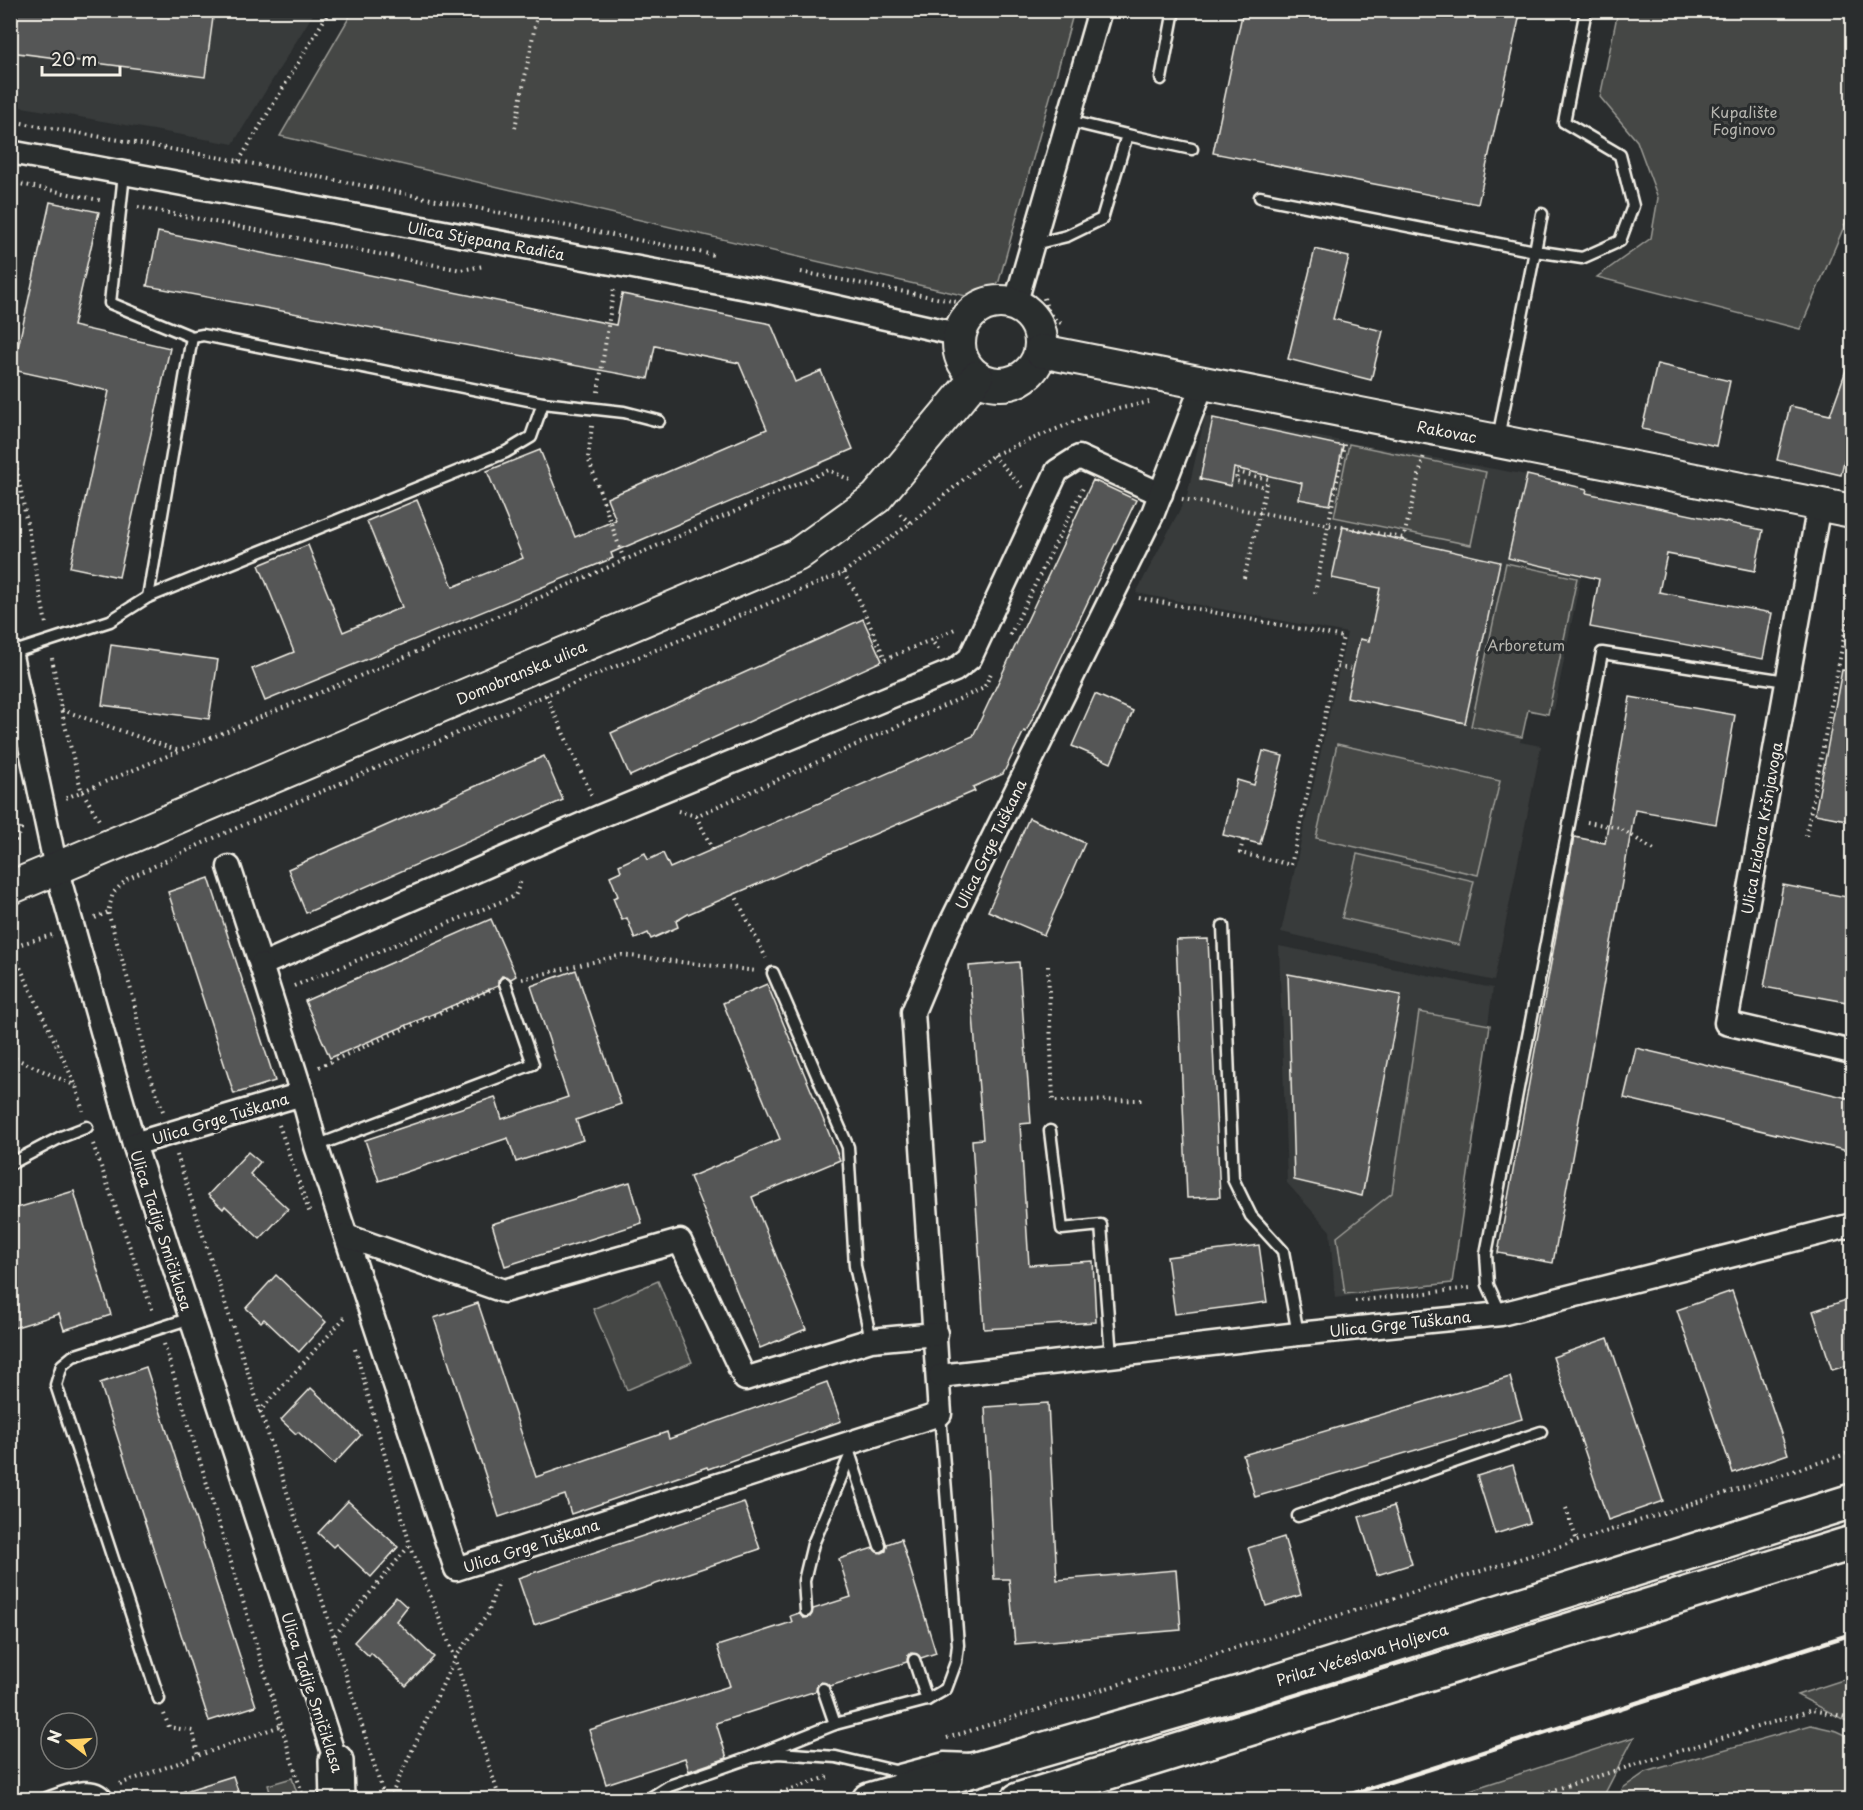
<svg xmlns="http://www.w3.org/2000/svg" width="1863" height="1810" font-family="'Playpen Sans',sans-serif">
<style>
.built{fill:#373a3a}
.green{fill:#444645;stroke:#9c9c96;stroke-width:1.5}
.building{fill:#555756;stroke:#f4f1e8;stroke-width:1.5}
.lines{fill:none;stroke-linecap:round;stroke-linejoin:round}
.service-casing{stroke:#f4f1e8;stroke-width:15}
.minor-casing{stroke:#f4f1e8;stroke-width:27}
.secondary-casing{stroke:#f4f1e8;stroke-width:36}
.primary-casing{stroke:#f4f1e8;stroke-width:38}
.trunk-casing{stroke:#f4f1e8;stroke-width:38}
.path{stroke:#f4f1e8;stroke-width:4;stroke-dasharray:1.5 4.5;stroke-linecap:butt}
.service{stroke:#2a2d2e;stroke-width:10}
.minor{stroke:#2a2d2e;stroke-width:22}
.secondary{stroke:#2a2d2e;stroke-width:32}
.primary{stroke:#2a2d2e;stroke-width:33}
.trunk{stroke:#2a2d2e;stroke-width:33}
.rail{stroke:#f4f1e8;stroke-width:4.5}
.labels{text-anchor:middle;dominant-baseline:central;stroke-width:6;stroke-linejoin:round;paint-order:stroke}
.park-label{font-size:15px;fill:#b6b5af;stroke:#2a2d2e}
.street-label{font-size:15px;fill:#f4f1e8;stroke:#2a2d2e}
</style>
<rect width="100%" height="100%" fill="#2a2d2e"/>
<filter id="ink" filterUnits="userSpaceOnUse"><feTurbulence type="fractalNoise" baseFrequency=".0167" numOctaves="2"/><feDisplacementMap in="SourceGraphic" scale="12" xChannelSelector="R" yChannelSelector="G"/><feConvolveMatrix kernelMatrix="1 2 1 2 8 2 1 2 1" color-interpolation-filters="sRGB"/></filter>
<g filter="url(#ink)">
<g class="built">
<path d="M 10,11 L 315,11 L 233,144 L 11,105 Z"/>
<path d="M 1205,416 L 1527,475 L 1598,491 L 1554,710 L 1528,706 L 1520,742 L 1541,746 L 1494,981 L 1281,932 L 1347,633 L 1136,593 L 1187,496 Z"/>
<path d="M 1279,946 L 1493,988 L 1452,1283 L 1335,1298 L 1330,1231 L 1287,1183 Z"/>
</g>
<g class="green">
<path d="M 353,11 L 353,10 L 1074,11 L 999,281 C 990,295 983,297 966,296 L 280,136 Z"/>
<path d="M 1618,11 L 1852,11 L 1852,208 L 1800,329 L 1597,277 L 1651,238 L 1658,198 L 1637,141 L 1600,97 Z"/>
<path d="M 1349,444 L 1486,472 L 1471,545 L 1334,517 Z"/>
<path d="M 1506,563 L 1577,578 L 1548,714 L 1528,710 L 1522,737 L 1471,726 Z"/>
<path d="M 1337,744 L 1500,781 L 1478,875 L 1316,838 Z"/>
<path d="M 1357,854 L 1474,881 L 1459,945 L 1342,918 Z"/>
<path d="M 1419,1012 L 1490,1025 L 1452,1283 L 1345,1294 L 1337,1237 L 1392,1193 Z"/>
<path d="M 658,1281 L 692,1362 L 627,1390 L 593,1309 Z"/>
<path d="M 1852,1677 L 1852,1724 L 1797,1695 Z"/>
<path d="M 1811,1725 L 1837,1731 L 1852,1738 L 1852,1799 L 1617,1799 L 1623,1788 L 1646,1772 Z"/>
<path d="M 1634,1737 L 1602,1799 L 1442,1799 Z"/>
<path d="M 292,1778 L 299,1799 L 272,1799 L 268,1785 Z"/>
</g>
<g class="building">
<path d="M 10,10 L 214,10 L 205,77 L 10,52 Z"/>
<path d="M 1243,10 L 1521,10 L 1478,204 L 1213,153 Z"/>
<path d="M 50,202 L 99,212 L 73,326 L 170,348 L 119,577 L 70,567 L 109,391 L 13,370 Z"/>
<path d="M 158,232 L 616,325 L 622,294 L 771,324 L 795,382 L 821,371 L 853,449 L 611,553 L 613,558 L 265,701 L 252,669 L 294,652 L 259,565 L 308,545 L 343,632 L 402,607 L 367,521 L 417,500 L 453,587 L 523,558 L 487,471 L 540,450 L 575,537 L 616,520 L 607,498 L 767,429 L 739,363 L 655,346 L 648,379 L 147,286 Z"/>
<path d="M 1315,249 L 1349,257 L 1333,319 L 1383,331 L 1371,380 L 1288,359 Z"/>
<path d="M 1850,359 L 1852,360 L 1852,425 L 1841,475 L 1777,460 L 1790,406 L 1830,415 Z"/>
<path d="M 1657,364 L 1730,381 L 1716,446 L 1642,429 Z"/>
<path d="M 1213,418 L 1343,446 L 1330,505 L 1299,499 L 1302,483 L 1234,468 L 1231,486 L 1200,479 Z"/>
<path d="M 1527,475 L 1587,489 L 1586,493 L 1763,530 L 1755,571 L 1667,554 L 1659,592 L 1772,613 L 1763,659 L 1590,627 L 1599,579 L 1508,558 Z"/>
<path d="M 1093,480 L 1136,500 L 1026,732 L 1024,731 L 1003,774 L 973,787 L 975,791 L 688,914 L 676,921 L 678,927 L 651,939 L 648,933 L 635,939 L 627,918 L 622,920 L 613,898 L 618,896 L 610,876 L 621,871 L 619,865 L 645,853 L 648,860 L 663,853 L 670,868 L 973,736 Z"/>
<path d="M 1343,527 L 1500,562 L 1465,723 L 1347,697 L 1360,639 L 1369,641 L 1380,588 L 1332,578 Z"/>
<path d="M 863,619 L 882,661 L 630,776 L 611,733 Z"/>
<path d="M 111,645 L 218,660 L 209,719 L 102,705 Z"/>
<path d="M 1842,670 L 1852,671 L 1852,821 L 1815,814 Z"/>
<path d="M 1095,694 L 1133,711 L 1111,763 L 1072,746 Z"/>
<path d="M 1630,697 L 1735,715 L 1716,824 L 1635,810 L 1553,1263 L 1498,1253 L 1574,837 L 1605,843 Z"/>
<path d="M 1263,751 L 1283,756 L 1260,844 L 1223,835 L 1237,780 L 1254,785 Z"/>
<path d="M 544,756 L 563,800 L 306,913 L 288,869 Z"/>
<path d="M 1029,818 L 1085,843 L 1044,935 L 988,911 Z"/>
<path d="M 209,878 L 275,1081 L 234,1094 L 168,892 Z"/>
<path d="M 1783,885 L 1852,898 L 1852,1003 L 1764,987 Z"/>
<path d="M 491,919 L 516,976 L 511,979 L 502,976 L 498,981 L 498,986 L 330,1058 L 305,1001 Z"/>
<path d="M 1208,939 L 1220,1197 L 1187,1198 L 1176,940 Z"/>
<path d="M 1019,962 L 1031,1123 L 1020,1124 L 1029,1265 L 1093,1261 L 1096,1322 L 984,1329 L 972,1140 L 983,1139 L 969,966 Z"/>
<path d="M 576,970 L 621,1104 L 576,1120 L 583,1140 L 516,1162 L 508,1138 L 379,1181 L 365,1140 L 495,1097 L 502,1119 L 568,1097 L 531,986 Z"/>
<path d="M 1288,974 L 1401,995 L 1362,1196 L 1294,1180 Z"/>
<path d="M 767,984 L 840,1160 L 752,1197 L 806,1329 L 760,1348 L 690,1177 L 780,1139 L 723,1003 Z"/>
<path d="M 1636,1048 L 1852,1099 L 1852,1152 L 1624,1098 Z"/>
<path d="M 248,1152 L 260,1162 L 250,1174 L 288,1209 L 260,1239 L 225,1206 L 223,1209 L 208,1195 Z"/>
<path d="M 630,1182 L 642,1223 L 505,1266 L 492,1224 Z"/>
<path d="M 74,1191 L 111,1315 L 64,1330 L 59,1314 L 10,1329 L 10,1210 Z"/>
<path d="M 1259,1245 L 1267,1302 L 1175,1314 L 1167,1257 Z"/>
<path d="M 276,1275 L 326,1322 L 299,1352 L 264,1319 L 261,1322 L 246,1308 Z"/>
<path d="M 1732,1291 L 1788,1454 L 1733,1473 L 1677,1310 Z"/>
<path d="M 1852,1298 L 1852,1364 L 1832,1370 L 1813,1311 Z"/>
<path d="M 478,1303 L 536,1477 L 667,1432 L 669,1439 L 827,1382 L 841,1421 L 708,1469 L 707,1467 L 571,1514 L 565,1495 L 499,1517 L 434,1318 Z"/>
<path d="M 1608,1338 L 1663,1501 L 1608,1520 L 1553,1357 Z"/>
<path d="M 146,1367 L 256,1706 L 209,1721 L 100,1383 Z"/>
<path d="M 1510,1377 L 1522,1419 L 1255,1497 L 1243,1455 Z"/>
<path d="M 311,1388 L 361,1435 L 334,1464 L 298,1432 L 296,1434 L 281,1420 Z"/>
<path d="M 1048,1403 L 1057,1580 L 1176,1570 L 1181,1630 L 1015,1644 L 1009,1579 L 994,1579 L 985,1407 Z"/>
<path d="M 1513,1465 L 1530,1523 L 1495,1534 L 1477,1476 Z"/>
<path d="M 348,1501 L 398,1547 L 371,1577 L 336,1544 L 333,1547 L 318,1533 Z"/>
<path d="M 744,1502 L 760,1549 L 534,1625 L 518,1578 Z"/>
<path d="M 1394,1506 L 1412,1564 L 1377,1575 L 1359,1517 Z"/>
<path d="M 1284,1537 L 1301,1595 L 1266,1606 L 1248,1548 Z"/>
<path d="M 901,1539 L 936,1653 L 921,1658 L 912,1653 L 908,1655 L 907,1662 L 830,1686 L 821,1682 L 817,1685 L 816,1691 L 716,1723 L 727,1758 L 689,1771 L 685,1758 L 606,1784 L 589,1730 L 730,1686 L 717,1646 L 792,1622 L 790,1616 L 799,1613 L 803,1618 L 810,1617 L 813,1609 L 851,1597 L 839,1559 L 873,1548 L 882,1553 L 886,1551 L 887,1544 Z"/>
<path d="M 396,1597 L 407,1607 L 396,1621 L 434,1657 L 406,1686 L 371,1653 L 369,1656 L 354,1642 Z"/>
<path d="M 233,1776 L 241,1800 L 173,1800 L 172,1795 Z"/>
</g>
<g class="lines">
<defs>
<g id="service">
<path d="M 1161,79 L 1174,10"/>
<path d="M 1127,135 L 1192,149"/>
<path d="M 124,174 L 110,303 L 192,337 L 203,335 L 543,403 L 624,412 L 659,421"/>
<path d="M 1260,197 L 1535,251 L 1498,438"/>
<path d="M 1542,214 L 1535,251 L 1582,258 L 1620,241 L 1633,206 L 1620,155 L 1564,122 L 1586,10"/>
<path d="M 1034,244 L 1067,236 L 1102,219 L 1127,135 L 1069,121"/>
<path d="M 148,597 L 192,337"/>
<path d="M 11,653 L 110,621 L 148,597 L 506,452 L 531,437 L 543,403"/>
<path d="M 1223,926 L 1233,1179 L 1251,1216 L 1283,1251 L 1298,1334"/>
<path d="M 773,973 L 848,1147 L 855,1266 L 871,1340"/>
<path d="M 1050,1131 L 1062,1229 L 1101,1225 L 1111,1356"/>
<path d="M 316,1146 L 533,1064 L 505,983"/>
<path d="M 10,1164 L 61,1137 L 87,1127"/>
<path d="M 1501,1314 L 1488,1285 L 1486,1254 L 1602,653 L 1786,681"/>
<path d="M 849,1452 L 880,1546"/>
<path d="M 1298,1516 L 1541,1432"/>
<path d="M 806,1611 L 804,1581 L 813,1544 L 850,1456"/>
<path d="M 914,1660 L 927,1700"/>
<path d="M 823,1689 L 835,1724"/>
<path d="M 159,1699 L 56,1385 L 62,1365 L 73,1356 L 191,1318"/>
<path d="M 752,1757 L 835,1724 L 927,1700 L 946,1689 L 956,1662 L 958,1645 L 940,1414"/>
<path d="M 41,1800 C 62,1793 96,1775 109,1800"/>
<path d="M 647,1800 L 669,1786 L 752,1757 L 778,1753 L 836,1757 L 895,1771 L 944,1758 L 971,1759"/>
</g>
<g id="minor">
<path d="M 10,152 L 774,293 L 961,335"/>
<path d="M 1015,305 L 1100,10"/>
<path d="M 1819,505 L 1726,1023 L 1852,1052"/>
<path d="M 10,651 L 56,868 L 134,1144 L 340,1774"/>
<path d="M 229,867 L 261,965 L 601,816 L 955,670 L 970,658 L 1057,471 L 1079,457 L 1161,494"/>
<path d="M 261,965 L 302,1094"/>
<path d="M 134,1144 L 302,1094 L 316,1146 L 456,1569 L 940,1414 L 913,1012 L 947,931 L 1153,513 L 1203,383"/>
<path d="M 346,1236 L 504,1291 L 680,1241 L 745,1379 L 871,1340 L 936,1334"/>
<path d="M 940,1376 L 1298,1334 L 1501,1314 L 1852,1225"/>
</g>
<g id="secondary">
<circle cx="1000" cy="343" r="41"/>
<path d="M 1041,351 L 1852,511"/>
<path d="M 10,888 L 797,555 L 876,498 L 977,377"/>
</g>
<path id="primary" d="M 336,1761 L 337,1800"/>
<g id="trunk">
<path d="M 869,1800 L 1256,1688 L 1852,1501"/>
<path d="M 1018,1800 L 1852,1543"/>
</g>
</defs>
<use href="#service" class="service-casing"/>
<use href="#minor" class="minor-casing"/>
<use href="#secondary" class="secondary-casing"/>
<use href="#primary" class="primary-casing"/>
<use href="#trunk" class="trunk-casing"/>
<g class="path">
<path d="M 10,121 L 239,161 L 714,255"/>
<path d="M 515,128 L 538,10"/>
<path d="M 239,161 L 330,10"/>
<path d="M 10,182 L 104,201"/>
<path d="M 138,207 L 461,270 L 484,266"/>
<path d="M 801,272 L 962,303 L 975,302"/>
<path d="M 1044,298 C 1047,310 1051,319 1063,324"/>
<path d="M 598,392 L 614,287"/>
<path d="M 592,426 L 588,458 L 624,560"/>
<path d="M 10,433 L 46,624"/>
<path d="M 993,455 L 1023,488"/>
<path d="M 1182,499 L 1404,538"/>
<path d="M 900,514 L 911,523"/>
<path d="M 1403,540 L 1424,455"/>
<path d="M 843,573 L 855,591 L 885,659 L 931,640 L 939,650"/>
<path d="M 1244,578 L 1268,479 L 1237,472 L 1236,481 L 1266,487"/>
<path d="M 1315,593 L 1345,440"/>
<path d="M 1139,598 L 1343,637 L 1336,667 L 1353,669"/>
<path d="M 1010,635 L 1084,486"/>
<path d="M 931,640 L 957,628"/>
<path d="M 52,658 L 61,709 L 81,789 L 99,820"/>
<path d="M 546,695 L 592,796"/>
<path d="M 62,710 L 179,751"/>
<path d="M 66,798 L 391,663 L 829,470 L 852,481"/>
<path d="M 678,811 L 696,816 L 984,688 L 992,671"/>
<path d="M 696,816 L 713,850"/>
<path d="M 1587,822 L 1620,828 L 1657,852"/>
<path d="M 1806,836 L 1852,595"/>
<path d="M 1243,840 L 1240,853 L 1291,865 L 1336,667"/>
<path d="M 10,843 L 16,840 L 22,827"/>
<path d="M 734,893 L 766,958"/>
<path d="M 95,918 L 108,912"/>
<path d="M 10,946 L 76,1086 L 83,1111"/>
<path d="M 10,947 L 52,935"/>
<path d="M 1048,966 L 1053,1101 L 1145,1100"/>
<path d="M 522,979 L 622,955 L 757,971"/>
<path d="M 294,986 L 515,896 L 522,878"/>
<path d="M 10,1056 L 76,1086"/>
<path d="M 319,1067 L 490,990"/>
<path d="M 163,1111 L 146,1064 L 133,997 L 108,912 L 113,893 L 127,879 L 218,836 L 546,695 L 843,573 L 911,523 L 993,455 L 1091,415 L 1149,402"/>
<path d="M 279,1125 L 310,1214"/>
<path d="M 93,1144 L 153,1312"/>
<path d="M 177,1155 C 246,1370 319,1584 385,1800"/>
<path d="M 1355,1301 L 1470,1288"/>
<path d="M 164,1344 L 304,1800"/>
<path d="M 355,1349 L 410,1545 L 455,1658 L 500,1800"/>
<path d="M 259,1412 L 346,1316"/>
<path d="M 1566,1508 L 1577,1541"/>
<path d="M 335,1635 L 410,1545"/>
<path d="M 164,1714 L 169,1727 L 193,1731 L 198,1755"/>
<path d="M 947,1738 L 1577,1541 L 1852,1452"/>
<path d="M 120,1784 L 280,1726"/>
<path d="M 389,1800 L 455,1658 L 488,1614 L 498,1581"/>
<path d="M 758,1800 L 831,1776"/>
<path d="M 1521,1800 L 1812,1710 L 1852,1718"/>
</g>
<use href="#service" class="service"/>
<use href="#minor" class="minor"/>
<use href="#secondary" class="secondary"/>
<use href="#primary" class="primary"/>
<use href="#trunk" class="trunk"/>
<path class="rail" d="M 1333,1800 L 1852,1634"/>
</g>
</g>
<g class="labels">
<g class="park-label">
<text x="1744" y="111">Kupalište<tspan x="1744" dy="17">Foginovo</tspan></text>
<text x="1526" y="644">Arboretum</text>
</g>
<g class="street-label">
<text transform="translate(486 240) rotate(10)">Ulica Stjepana Radića</text>
<text transform="translate(1447 431) rotate(11)">Rakovac</text>
<text transform="translate(521 672) rotate(-23)">Domobranska ulica</text>
<text transform="translate(1761 828) rotate(-80)">Ulica Izidora Kršnjavoga</text>
<text transform="translate(990 844) rotate(-64)">Ulica Grge Tuškana</text>
<text transform="translate(220 1118) rotate(-17)">Ulica Grge Tuškana</text>
<text transform="translate(162 1230) rotate(72)">Ulica Tadije Smičiklasa</text>
<text transform="translate(1400 1323) rotate(-6)">Ulica Grge Tuškana</text>
<text transform="translate(531 1545) rotate(-18)">Ulica Grge Tuškana</text>
<text transform="translate(1362 1654) rotate(-17)">Prilaz Većeslava Holjevca</text>
<text transform="translate(313 1692) rotate(72)">Ulica Tadije Smičiklasa</text>
</g>
</g>
<rect width="1863" height="1810" fill="none" stroke="#2a2d2e" stroke-width="36"/>
<rect x="18" y="18" width="1827" height="1774" fill="none" stroke="#f4f1e8" stroke-width="2" filter="url(#ink)"/>
<g transform="translate(69 1741) rotate(287)"><circle r="28" fill="#2a2d2e" stroke="#7b7b78" stroke-width="1.5"/>
<path d="M0-4.5L10 22L0 15L-10 22Z" fill="#ffd166"/>
<text y="-9" font-size="16" font-weight="bold" text-anchor="middle" fill="#f4f1e8">N</text>
</g>
<path d="M42 66v9h78v-9" fill="none" stroke="#f4f1e8" stroke-width="3"/>
<text x="51" y="66" font-size="18" fill="#f4f1e8" stroke="#2a2d2e" stroke-width="4.5" paint-order="stroke">20 m</text>
</svg>
